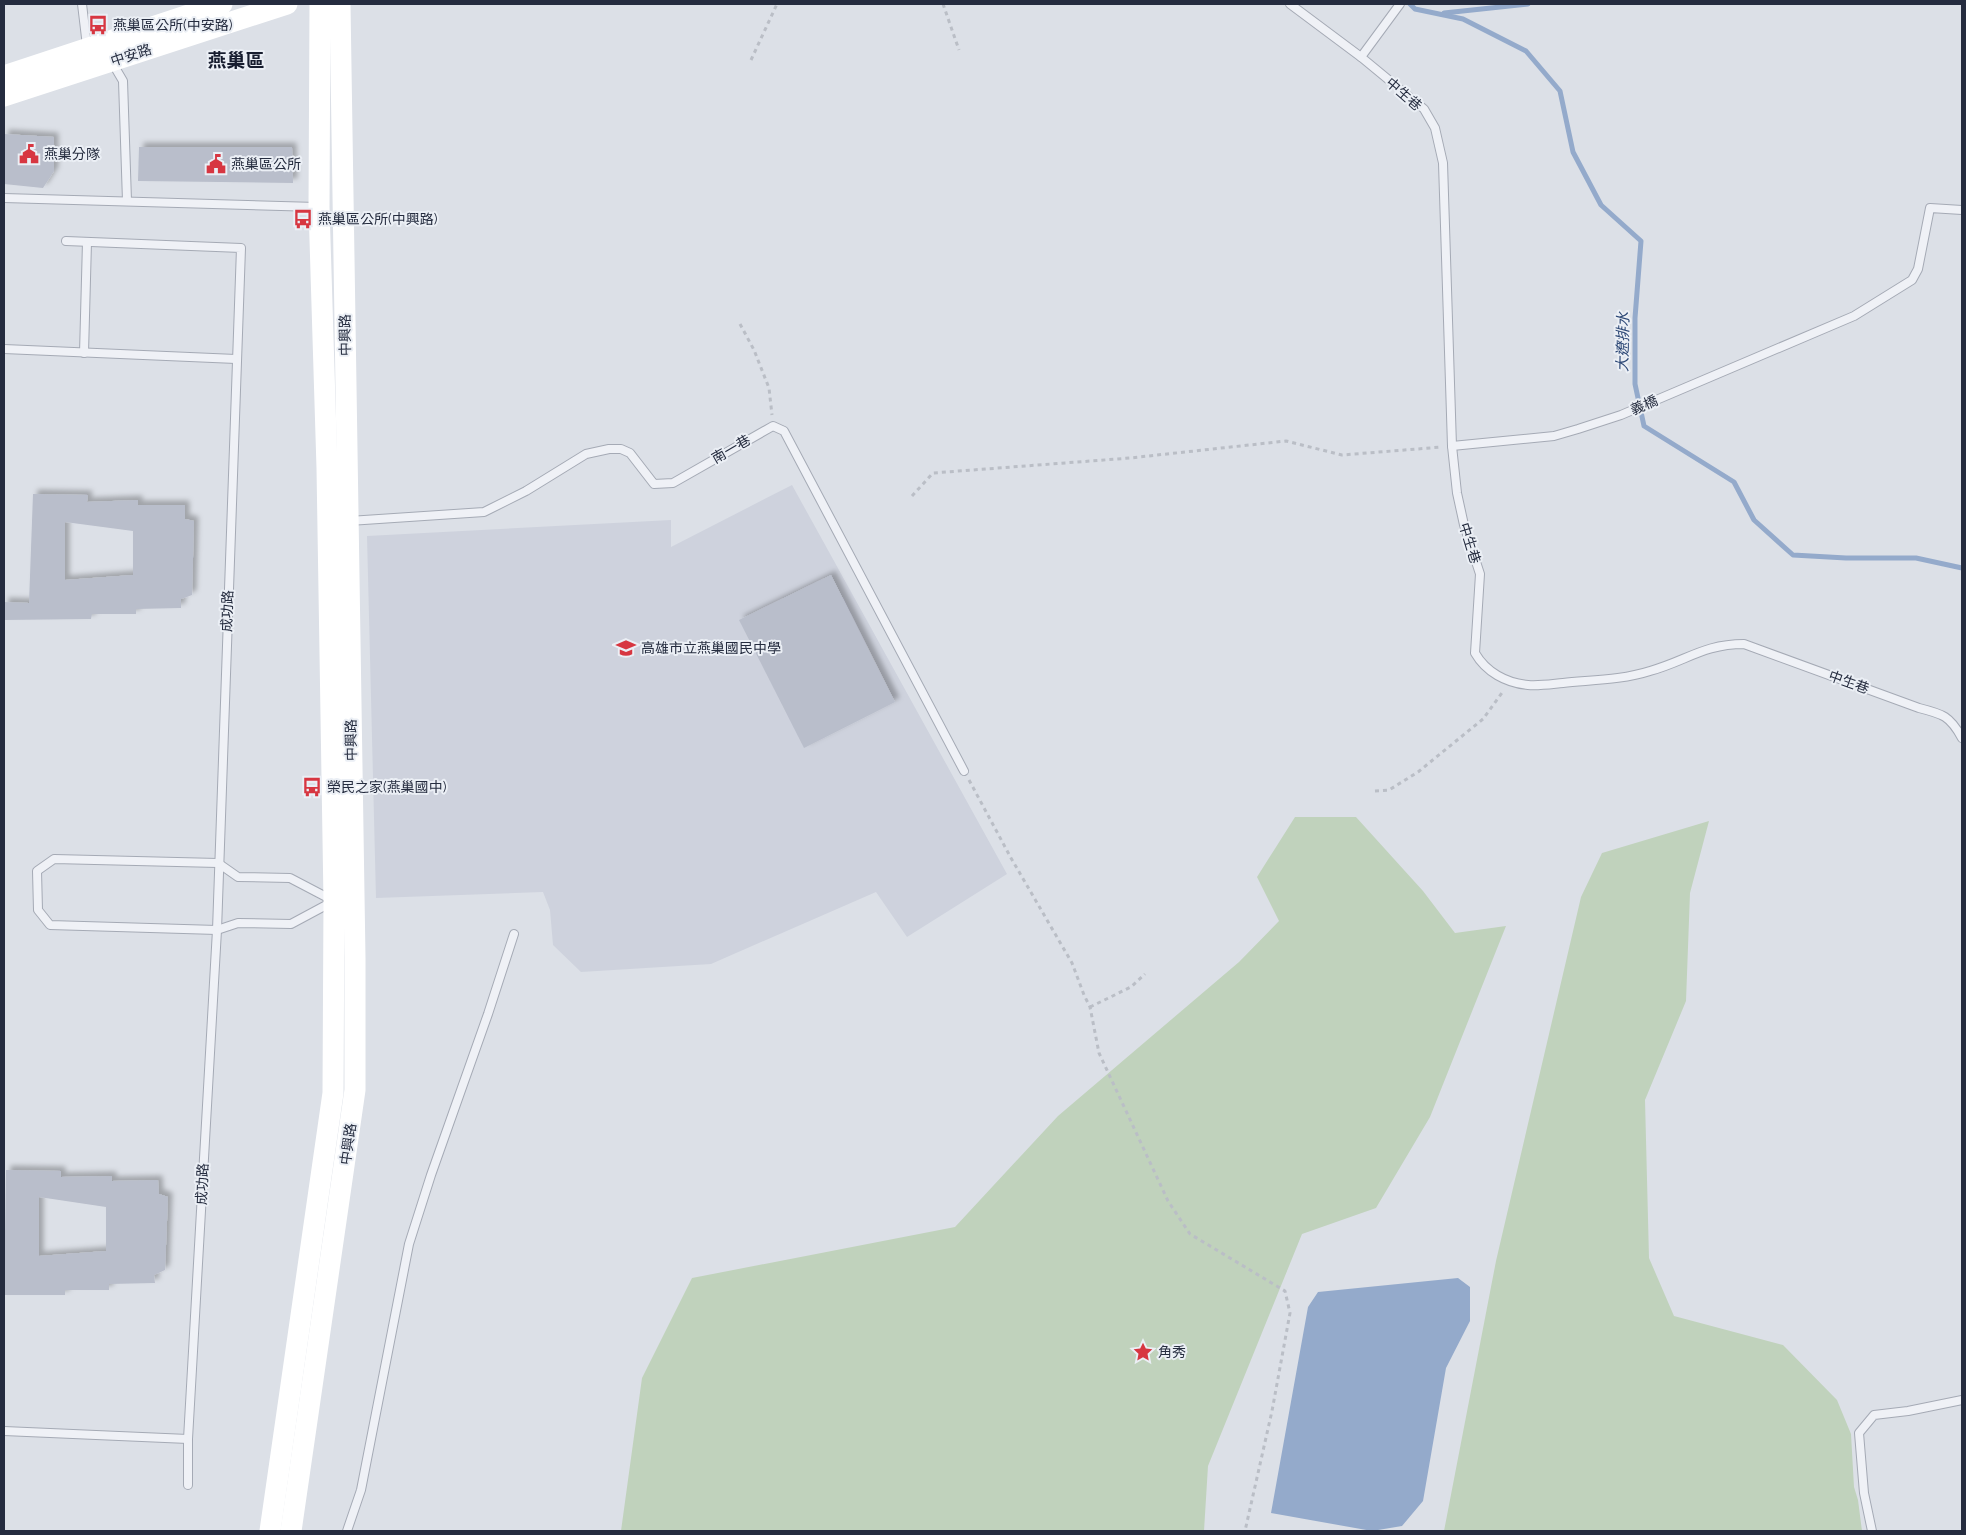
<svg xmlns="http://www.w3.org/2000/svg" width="1966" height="1535" font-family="Raleway,'Noto Sans TC',sans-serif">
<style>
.built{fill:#ced2dd}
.green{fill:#c0d2bc}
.water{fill:#94aacb}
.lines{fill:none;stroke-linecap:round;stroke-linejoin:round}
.stream{stroke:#94aacb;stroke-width:5}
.building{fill:#b9becb;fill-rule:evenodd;filter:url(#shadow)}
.lane-casing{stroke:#a5aab5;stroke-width:10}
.path{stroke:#babec6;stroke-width:3;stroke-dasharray:4 4;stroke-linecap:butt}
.lane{stroke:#eff1f6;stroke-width:8}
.secondary{stroke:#fff;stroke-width:21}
.labels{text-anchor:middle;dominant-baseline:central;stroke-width:4;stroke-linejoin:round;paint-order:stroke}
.poi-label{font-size:14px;fill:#252c3f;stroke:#ebeff5;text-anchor:start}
.street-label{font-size:14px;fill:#252c3f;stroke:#ebeff5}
.water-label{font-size:15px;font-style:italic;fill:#2c4775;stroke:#ebeff5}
.district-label{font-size:19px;font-weight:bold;fill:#171d2f;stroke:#ebeff5}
</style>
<defs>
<filter id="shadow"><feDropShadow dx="4.5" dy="-4.5" stdDeviation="2.5" flood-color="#0004"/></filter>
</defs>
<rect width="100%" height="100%" fill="#dce0e7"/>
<path class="built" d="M 792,485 L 1007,874 L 907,937 L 876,892 L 711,964 L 581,972 L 553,945 L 550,910 L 543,892 L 376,898 L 367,536 L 671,520 L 671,547 Z"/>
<g class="green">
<path d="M 1295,817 L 1356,817 L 1423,891 L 1455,933 L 1506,926 L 1430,1117 L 1376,1208 L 1302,1234 L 1208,1466 L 1204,1531 L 621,1531 L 642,1378 L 692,1278 L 955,1227 L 1058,1116 L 1239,962 L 1279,921 L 1257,877 Z"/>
<path d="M 1709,821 L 1690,893 L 1686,1001 L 1645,1100 L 1649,1258 L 1674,1316 L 1783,1345 L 1837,1400 L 1851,1434 L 1854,1487 L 1858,1500 L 1862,1531 L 1444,1531 L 1496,1261 L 1581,897 L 1602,853 Z"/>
</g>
<path class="water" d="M 1458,1278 L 1470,1287 L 1470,1321 L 1446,1368 L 1423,1501 L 1402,1526 L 1372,1531 L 1271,1513 L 1308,1307 L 1318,1292 Z"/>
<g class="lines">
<g class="stream">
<path d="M 1410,4 L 1415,9 L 1463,19 L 1526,51 L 1560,91 L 1573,152 L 1601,205 L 1641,241 L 1635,318 L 1635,384 L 1644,426 L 1734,482 L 1754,520 L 1793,555 L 1846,558 L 1916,558 L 1962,568"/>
<path d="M 1444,13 L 1528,4"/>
</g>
</g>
<g class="building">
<path d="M 4,134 L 54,137 L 54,171 L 43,188 L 4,184 Z"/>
<path d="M 139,147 L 292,147 L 293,183 L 138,181 Z"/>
<path d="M 33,494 L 88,495 L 87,502 L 138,500 L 138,505 L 185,505 L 185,519 L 194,521 L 192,595 L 181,599 L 181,608 L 136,609 L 136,614 L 92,614 L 91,619 L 4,620 L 4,602 L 29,603 ZM 65,522 L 133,531 L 133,575 L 65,580 Z"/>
<path d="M 831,575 L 895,702 L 804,748 L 739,620 Z"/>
<path d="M 6,1170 L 61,1171 L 61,1177 L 112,1176 L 112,1181 L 158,1180 L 159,1194 L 168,1197 L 165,1270 L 154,1275 L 155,1283 L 109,1284 L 109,1290 L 65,1290 L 65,1295 L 4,1295 ZM 39,1197 L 106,1207 L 106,1251 L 39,1256 Z"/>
</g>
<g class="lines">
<defs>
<g id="lane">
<path d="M 82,4 L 87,46"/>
<path d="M 1290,4 L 1361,57 L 1424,109 L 1435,128 L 1443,163 L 1452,446 L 1457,493 L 1464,525 L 1480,574 L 1475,653 C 1486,672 1506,683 1528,685 C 1539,686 1552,684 1563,683 C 1591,680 1622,680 1650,671 C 1686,661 1704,644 1744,644 L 1919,708 C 1943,714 1950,716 1962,738"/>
<path d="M 1361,57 L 1400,4"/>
<path d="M 113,64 L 123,81 L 127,201"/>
<path d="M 4,198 L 317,207"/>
<path d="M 66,241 L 241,248 L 217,930 L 188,1439 L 188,1485"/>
<path d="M 4,349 L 236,359"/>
<path d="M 84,353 L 87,242"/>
<path d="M 1452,446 L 1554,436 L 1578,429 L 1621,415 L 1854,316 L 1912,280 L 1918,269 L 1930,208 L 1962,210"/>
<path d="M 349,521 L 484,512 L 526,491 L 586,454 L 609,449 L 621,449 L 630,453 L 654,484 L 673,483 L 773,426 L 784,431 L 964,771"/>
<path d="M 332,900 L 290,878 L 238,877 L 218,863 L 54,859 L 37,871 L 38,910 L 50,925 L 217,930 L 238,923 L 291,924 L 332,902"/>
<path d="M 4,1431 L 188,1439"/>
<path d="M 347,1531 L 361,1490 L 409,1244 L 431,1175 L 488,1014 L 514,934"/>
<path d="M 1872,1531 L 1864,1493 L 1859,1433 L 1874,1415 L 1908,1411 L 1962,1400"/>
</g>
</defs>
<use href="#lane" class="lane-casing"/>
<g class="path">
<path d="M 943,4 L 959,50"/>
<path d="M 751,60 L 777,4"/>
<path d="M 740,324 L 754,350 L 769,388 L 772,415"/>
<path d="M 912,496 L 933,473 L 1130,458 L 1286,441 L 1342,455 L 1442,447"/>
<path d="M 969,780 L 1011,858 L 1072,963 L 1084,995 L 1090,1007 L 1099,1053 L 1168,1201 L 1190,1234 L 1285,1291 L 1290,1313 L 1272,1411 L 1245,1531"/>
<path d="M 1375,791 L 1389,790 L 1418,772 L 1483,719 L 1504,690"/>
<path d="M 1090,1007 L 1131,987 L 1145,974"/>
</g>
<use href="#lane" class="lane"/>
<g class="secondary">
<path d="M 4,76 L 222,4"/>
<path d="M 4,96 L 287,4"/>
<path d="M 270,1531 L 333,1093 L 334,901 L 327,468 L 319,207 L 320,4"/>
<path d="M 291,1531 L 355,1090 L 355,958 L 340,4"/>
</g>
</g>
<defs>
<symbol id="bus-bare" viewBox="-9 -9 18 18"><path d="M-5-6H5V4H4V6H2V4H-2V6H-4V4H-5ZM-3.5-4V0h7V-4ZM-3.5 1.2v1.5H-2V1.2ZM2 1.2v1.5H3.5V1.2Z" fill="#d73641" stroke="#ebeff5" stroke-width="2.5" paint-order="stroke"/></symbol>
<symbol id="civic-bare" viewBox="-9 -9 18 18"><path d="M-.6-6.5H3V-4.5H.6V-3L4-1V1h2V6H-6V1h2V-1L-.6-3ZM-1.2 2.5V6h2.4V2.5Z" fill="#d73641" stroke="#ebeff5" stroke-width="2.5" paint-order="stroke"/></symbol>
<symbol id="school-bare" viewBox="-9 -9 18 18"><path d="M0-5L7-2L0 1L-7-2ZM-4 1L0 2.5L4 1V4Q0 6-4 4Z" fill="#d73641" stroke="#ebeff5" stroke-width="2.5" paint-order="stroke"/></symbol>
<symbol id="sight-bare" viewBox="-9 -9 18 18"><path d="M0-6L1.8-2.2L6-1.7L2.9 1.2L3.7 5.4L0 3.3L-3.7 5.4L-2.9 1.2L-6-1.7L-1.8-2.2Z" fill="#d73641" stroke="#ebeff5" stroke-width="2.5" paint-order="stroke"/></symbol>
</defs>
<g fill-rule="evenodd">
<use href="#bus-bare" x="84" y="11" width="28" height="28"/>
<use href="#civic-bare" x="15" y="140" width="28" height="28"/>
<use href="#civic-bare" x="202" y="150" width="28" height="28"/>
<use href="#bus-bare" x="289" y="205" width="28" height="28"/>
<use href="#school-bare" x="612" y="634" width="28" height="28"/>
<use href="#bus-bare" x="298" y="773" width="28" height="28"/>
<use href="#sight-bare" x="1129" y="1338" width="28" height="28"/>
</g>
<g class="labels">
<g class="poi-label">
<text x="113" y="25">燕巢區公所(中安路)</text>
<text x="44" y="154">燕巢分隊</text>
<text x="231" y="164">燕巢區公所</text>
<text x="318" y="219">燕巢區公所(中興路)</text>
<text x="641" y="648">高雄市立燕巢國民中學</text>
<text x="327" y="787">榮民之家(燕巢國中)</text>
<text x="1158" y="1352">角秀</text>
</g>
<g class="street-label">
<text transform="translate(131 55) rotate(-18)">中安路</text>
<text transform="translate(1404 94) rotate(41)">中生巷</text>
<text transform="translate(345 335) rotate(-91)">中興路</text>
<text transform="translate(1644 405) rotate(-23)">義橋</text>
<text transform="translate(731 449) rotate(-30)">南一巷</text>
<text transform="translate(1470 543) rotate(73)">中生巷</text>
<text transform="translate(227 611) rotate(-88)">成功路</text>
<text transform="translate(1849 682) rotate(20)">中生巷</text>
<text transform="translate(351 740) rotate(-91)">中興路</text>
<text transform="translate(348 1144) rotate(-82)">中興路</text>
<text transform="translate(202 1184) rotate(-87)">成功路</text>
</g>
<g class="water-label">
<text transform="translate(1623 342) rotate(-89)">大遼排水</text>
</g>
<g class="district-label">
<text x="236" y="60">燕巢區</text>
</g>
</g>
<rect width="1966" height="1535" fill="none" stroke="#252c3f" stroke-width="10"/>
</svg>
